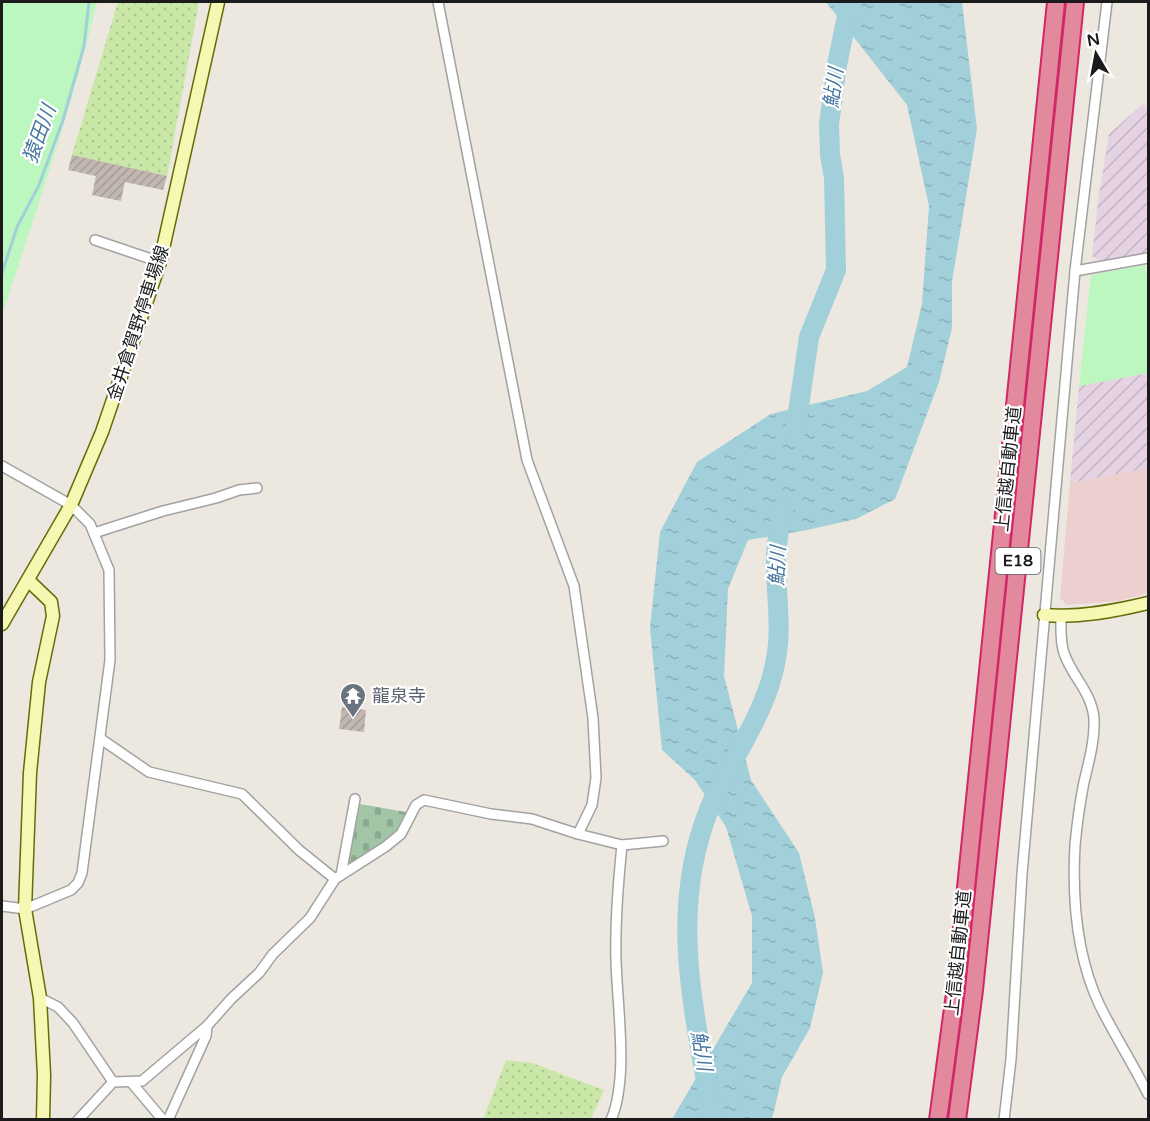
<svg xmlns="http://www.w3.org/2000/svg" width="1150" height="1121" font-family="'Varela Round','Noto Sans JP',sans-serif">
<style>
.commercial{fill:#eecfcf}
.industrial{fill:url(#industrial-furrows)}
.grass{fill:url(#grass-dots)}
.cemetery{fill:url(#cemetery-stones)}
.park{fill:#bcf7bf}
.water{fill:url(#water-ripples)}
.lines{fill:none;stroke-linecap:round;stroke-linejoin:round}
.stream{stroke:#a1cfda;stroke-width:3}
.river{stroke:#a1cfda;stroke-width:20}
.building{fill:url(#building-hatch)}
.street-casing{stroke:#a2a2a2;stroke-width:12}
.secondary-casing{stroke:#666d07;stroke-width:15}
.highway-casing{stroke:#d12768;stroke-width:20}
.street{stroke:#fff;stroke-width:9}
.secondary{stroke:#f7f7b4;stroke-width:12}
.highway{stroke:#e3899d;stroke-width:16}
.labels{text-anchor:middle;dominant-baseline:central;stroke-width:4.5;stroke-linejoin:round;paint-order:stroke}
.shield{fill:#fff;stroke:#5f5f5f;stroke-width:1.5}
.shield-label{font-size:16px;font-weight:bold;fill:#1b1b1b}
.street-label{font-size:18px;fill:#1b1b1b;stroke:#fff}
.worship-label{font-size:18px;fill:#5b616d;stroke:#fff;text-anchor:start}
.water-label{font-size:20px;font-style:italic;fill:#4878a0;stroke:#fff}
</style>
<defs>
<pattern id="industrial-furrows" width="10" height="10" patternUnits="userSpaceOnUse" patternTransform="scale(1.5)"><rect width="10" height="10" fill="#e5d2e3"/><path d="M-1 1l2-2M0 10L10 0M9 11l2-2" fill="none" stroke="#c4b4c2"/></pattern>
<pattern id="grass-dots" width="8" height="8" patternUnits="userSpaceOnUse" patternTransform="scale(1.5)"><rect width="8" height="8" fill="#c9e7a6"/><path d="M2 2h.1M6 6h.1" fill="none" stroke="#acc68e" stroke-width="1.8" stroke-linecap="round"/></pattern>
<pattern id="cemetery-stones" width="16" height="16" patternUnits="userSpaceOnUse" patternTransform="scale(1.5)"><rect width="16" height="16" fill="#a2c5a6"/><path d="M2 7V4a2 2 0 0 1 4 0v3zM10 15v-3a2 2 0 0 1 4 0v3z" fill="#8ba98e"/></pattern>
<pattern id="water-ripples" width="26" height="14" patternUnits="userSpaceOnUse" patternTransform="scale(1.5)"><rect width="26" height="14" fill="#a1cfda"/><path d="M2 4q2-2 4 0t4 0M15 11q2-2 4 0t4 0" fill="none" stroke="#8ab1ba"/></pattern>
<pattern id="building-hatch" width="6" height="6" patternUnits="userSpaceOnUse" patternTransform="scale(1.5)"><rect width="6" height="6" fill="#c1b7b0"/><path d="M-1 1l2-2M0 6l6-6M5 7l2-2" fill="none" stroke="#a59d97"/></pattern>
</defs>
<rect width="100%" height="100%" fill="#ece8e0"/>
<path class="commercial" d="M 1148,468 L 1148,593 L 1118,601 L 1067,605 L 1060,598 L 1070,483 Z"/>
<g class="industrial">
<path d="M 1143,104 L 1148,110 L 1148,253 L 1100,261 L 1092,256 L 1098,201 L 1109,134 Z"/>
<path d="M 1148,373 L 1148,468 L 1070,483 L 1079,386 Z"/>
</g>
<g class="grass">
<path d="M 118,2 L 199,2 L 167,176 L 72,155 Z"/>
<path d="M 506,1060 L 532,1063 L 604,1090 L 591,1119 L 483,1119 Z"/>
</g>
<path class="cemetery" d="M 360,804 L 406,812 C 395,842 374,851 348,867 L 347,865 Z"/>
<g class="park">
<path d="M 2,2 L 97,2 C 72,108 36,211 2,315 Z"/>
<path d="M 1145,265 L 1148,284 L 1148,373 L 1079,386 L 1091,275 Z"/>
</g>
<path class="water" d="M 826,2 L 962,2 L 977,129 L 952,282 L 952,328 L 939,382 L 895,499 L 856,519 L 807,530 L 748,540 L 728,589 L 724,676 L 751,780 L 799,853 L 815,918 L 823,973 L 810,1028 L 782,1077 L 772,1119 L 672,1119 L 752,983 L 752,916 L 726,827 L 695,780 L 662,750 L 650,628 L 660,532 L 697,462 L 771,414 L 867,391 L 907,367 L 922,304 L 929,206 L 907,105 Z"/>
<g class="lines">
<path class="stream" d="M 2,273 L 17,227 L 39,185 L 63,120 L 84,46 L 89,2"/>
<g class="river">
<path d="M 795,433 L 809,337 L 836,270 L 834,178 L 830,154 L 829,124 L 837,65 L 847,16 L 847,2"/>
<path d="M 713,1120 C 695,1013 667,912 710,807 C 731,758 767,713 776,659 C 782,628 776,595 776,564 C 775,546 780,527 783,510"/>
</g>
</g>
<g class="building">
<path d="M 72,155 L 167,176 L 163,190 L 125,182 L 121,201 L 92,195 L 96,176 L 68,170 Z"/>
<path d="M 342,707 L 366,710 L 364,732 L 339,729 Z"/>
</g>
<g class="lines">
<defs>
<g id="street">
<path d="M 438,2 L 527,460 L 574,586 L 593,718 L 596,778 L 592,805 L 578,834"/>
<path d="M 95,240 L 160,262"/>
<path d="M 1075,271 L 1148,258"/>
<path d="M 2,466 L 71,505 L 90,524 L 109,570 L 110,660 L 82,873 L 78,883 L 71,890 L 47,900 L 25,909 L 2,906"/>
<path d="M 94,533 L 163,511 L 216,498 L 239,490 L 257,488"/>
<path d="M 1061,616 C 1061,628 1060,642 1064,653 C 1072,677 1092,692 1094,719 C 1095,740 1089,761 1084,782 C 1080,802 1077,824 1075,845 C 1072,900 1076,956 1100,1006 C 1115,1036 1133,1064 1148,1094"/>
<path d="M 101,739 L 149,772 L 242,794 L 299,850 L 335,879"/>
<path d="M 341,875 L 355,799"/>
<path d="M 40,998 L 58,1007 L 73,1023 L 113,1082"/>
<path d="M 131,1082 L 163,1120"/>
<path d="M 78,1120 L 113,1082 L 142,1081 L 207,1026 L 231,999 L 259,973 L 273,954 L 310,918 L 335,879 L 385,847 L 401,834 L 416,805 L 424,800 L 491,814 L 532,819 L 578,834 L 622,845 L 663,841"/>
<path d="M 168,1120 L 206,1036 L 207,1026"/>
<path d="M 611,1120 C 629,1078 617,1006 616,960 C 615,922 618,884 622,845"/>
<path d="M 1004,1120 L 1011,1059 L 1022,874 L 1075,271 L 1107,2"/>
</g>
<g id="secondary">
<path d="M 28,580 L 51,602 L 53,616 L 39,682 L 30,773 L 25,909 L 40,998 L 44,1075 L 43,1120"/>
<path d="M 1044,615 C 1079,618 1115,611 1148,603"/>
<path d="M 2,624 L 71,505 L 102,432 L 160,262 L 218,2"/>
</g>
<g id="highway">
<path d="M 938,1120 L 956,986 L 1056,2"/>
<path d="M 957,1120 L 974,990 L 1075,2"/>
</g>
</defs>
<use href="#street" class="street-casing"/>
<use href="#secondary" class="secondary-casing"/>
<use href="#highway" class="highway-casing"/>
<use href="#street" class="street"/>
<use href="#secondary" class="secondary"/>
<use href="#highway" class="highway"/>
</g>
<defs>
<symbol id="temple-pin" viewBox="-11 -11 22 30"><path d="M0 17L-7.5 6A9.5 9.5 0 1 1 7.5 6Z" fill="#6b7280" stroke="#fff"/><path d="M0-6L5-2H3V0L6.5 2.5H4V6H1.5V3h-3V6H-4V2.5H-6.5L-3 0V-2H-5Z" fill="#fff"/></symbol>
</defs>
<g fill-rule="evenodd">
<use href="#temple-pin" x="338" y="681" width="30" height="40"/>
</g>
<g class="labels">
<rect class="shield" x="995.5" y="548" width="45" height="26" rx="4.5"/>
<g class="shield-label">
<text x="1018" y="561">E18</text>
</g>
<g class="street-label">
<text transform="translate(138 323) rotate(-72)">金井倉賀野停車場線</text>
<text transform="translate(1008 469) rotate(-84)">上信越自動車道</text>
<text transform="translate(958 953) rotate(-84)">上信越自動車道</text>
</g>
<g class="worship-label">
<text x="372" y="696">龍泉寺</text>
</g>
<g class="water-label">
<text transform="translate(834 88) rotate(-82)">鮎川</text>
<text transform="translate(40 134) rotate(-70)">猿田川</text>
<text transform="translate(778 566) rotate(-87)">鮎川</text>
<text transform="translate(701 1051) rotate(80)">鮎川</text>
</g>
</g>
<rect width="1150" height="1121" fill="none" stroke="#1b1b1b" stroke-width="6"/>
<g transform="translate(1096 54) rotate(350)" stroke="#ffffff" stroke-width="4.5" paint-order="stroke">
<path d="M0-4.5L10 22L0 15L-10 22Z" fill="#1b1b1b"/>
<text y="-9" font-size="16" font-weight="bold" text-anchor="middle" fill="#1b1b1b">N</text>
</g>
</svg>
